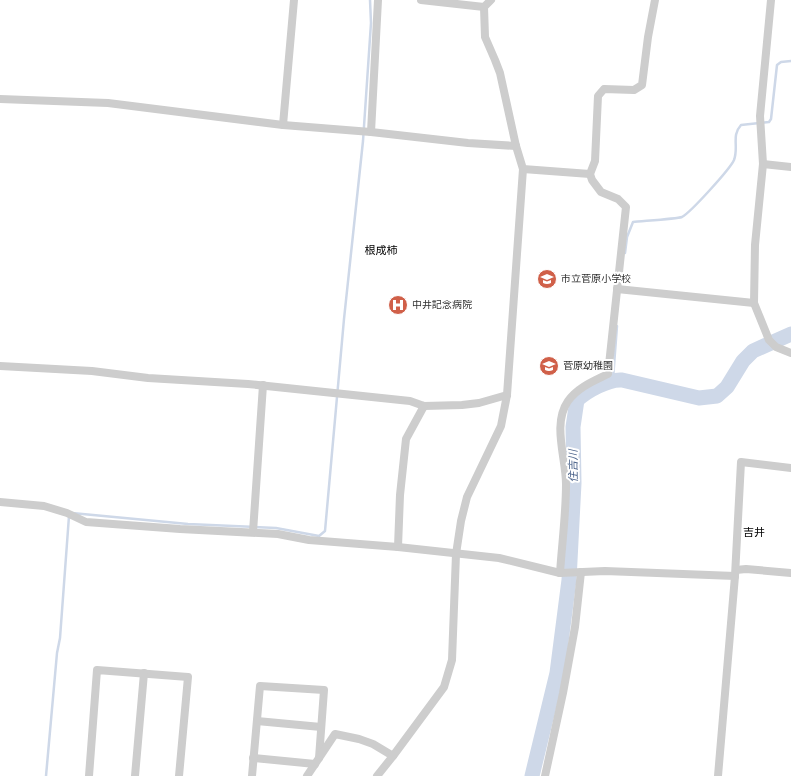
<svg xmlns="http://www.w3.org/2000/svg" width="791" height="776" font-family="Overpass,'Noto Sans JP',sans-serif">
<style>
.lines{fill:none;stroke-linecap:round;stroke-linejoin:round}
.stream{stroke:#ced8e8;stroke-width:2.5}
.river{stroke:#ced8e8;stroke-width:15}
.minor{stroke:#cdcdcd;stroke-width:8}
.labels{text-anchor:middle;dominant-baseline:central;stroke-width:4;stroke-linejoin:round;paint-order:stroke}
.poi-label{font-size:10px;fill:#303030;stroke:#fff;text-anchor:start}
.neighbourhood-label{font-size:11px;fill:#000;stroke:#fff}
.water-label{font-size:11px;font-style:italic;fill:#486088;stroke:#fff}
</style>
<rect width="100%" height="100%" fill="#fff"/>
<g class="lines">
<g class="stream">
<path d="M 625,253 L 627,237 L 633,222 C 642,221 676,219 682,217 C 691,212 730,169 734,160 C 739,147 731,136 741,125 L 769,122 L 771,119 L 777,65 L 781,62 L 791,61"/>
<path d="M 613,379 L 617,326"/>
<path d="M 72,513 L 188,524 L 276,528 L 319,536 L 325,531 L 344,319 L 363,141 L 371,23 L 370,0"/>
<path d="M 46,776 L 57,653 L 60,638 L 69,516"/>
</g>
<path class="river" d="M 532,776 L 557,673 L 569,580 L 574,483 L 573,427 L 577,400 C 587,391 608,379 622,380 L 699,398 L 717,396 L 727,387 L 743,361 L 753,351 L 791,334"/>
<g class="minor">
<path d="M 421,0 L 484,7"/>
<path d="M 771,0 L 760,116 L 763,164 L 755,245 L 754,303 L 769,340 L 776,347 L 791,353"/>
<path d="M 0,99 L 108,103 L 283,125 L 371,132 L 468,143 L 516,146"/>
<path d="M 283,125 L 294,0"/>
<path d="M 371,132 L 378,0"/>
<path d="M 763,164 L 791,167"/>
<path d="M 523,169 L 590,174"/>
<path d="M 617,289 L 754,303"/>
<path d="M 0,366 L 92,371 L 148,378 L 248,384 L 410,401 L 424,406 L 462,405 L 479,403 L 507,395"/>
<path d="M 0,502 L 44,506 L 67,513 L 86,522 L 180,529 L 278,534 L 309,540 L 398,547 L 499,558 L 560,573 L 605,571 L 735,576"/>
<path d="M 253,532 L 263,385"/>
<path d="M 398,547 L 400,495 L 406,439 L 424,406"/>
<path d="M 736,570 L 746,569 L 791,573"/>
<path d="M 560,573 C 562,543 566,514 566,484 C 566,458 552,424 568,401 C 578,387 594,381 608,374 L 626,207 L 618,199 L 601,192 L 592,180 L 590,174 L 595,161 L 598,96 L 604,89 L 634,90 L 642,85 L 648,37 L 655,0"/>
<path d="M 257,721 L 321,727"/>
<path d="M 253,758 L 315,764"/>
<path d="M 89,776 L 97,670 L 188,677 L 179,776"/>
<path d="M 135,776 L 144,673"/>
<path d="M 252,776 L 260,686 L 324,690 L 319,758"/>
<path d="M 307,776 L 335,734 L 359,739 L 373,744 L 393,756"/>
<path d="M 377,776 L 393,756 L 444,687 L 452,660 L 456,554 L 461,521 L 467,497 L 501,426 L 507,395 L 523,169 L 516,146 L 500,73 L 495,60 L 485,37 L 484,7 L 491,0"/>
<path d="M 545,776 L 563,693 L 575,627 L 581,572"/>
<path d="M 718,776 L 735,576 L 741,462 L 791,468"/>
</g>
</g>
<defs>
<symbol id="school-disc" viewBox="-11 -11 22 22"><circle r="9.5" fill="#d06049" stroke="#fff"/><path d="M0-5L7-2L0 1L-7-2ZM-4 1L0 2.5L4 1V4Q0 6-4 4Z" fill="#fff"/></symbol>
<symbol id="hospital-disc" viewBox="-11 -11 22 22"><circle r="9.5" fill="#d06049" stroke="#fff"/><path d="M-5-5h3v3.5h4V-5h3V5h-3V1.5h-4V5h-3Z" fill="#fff"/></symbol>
</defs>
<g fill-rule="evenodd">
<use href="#school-disc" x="536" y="268" width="22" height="22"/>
<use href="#hospital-disc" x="387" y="294" width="22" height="22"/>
<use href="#school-disc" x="538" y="355" width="22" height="22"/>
</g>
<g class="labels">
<g class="poi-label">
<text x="561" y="279">市立菅原小学校</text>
<text x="412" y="305">中井記念病院</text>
<text x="563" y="366">菅原幼稚園</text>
</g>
<g class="neighbourhood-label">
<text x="381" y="251">根成柿</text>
<text x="754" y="533">吉井</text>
</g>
<g class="water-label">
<text transform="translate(574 466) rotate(-91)">住吉川</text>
</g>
</g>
</svg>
